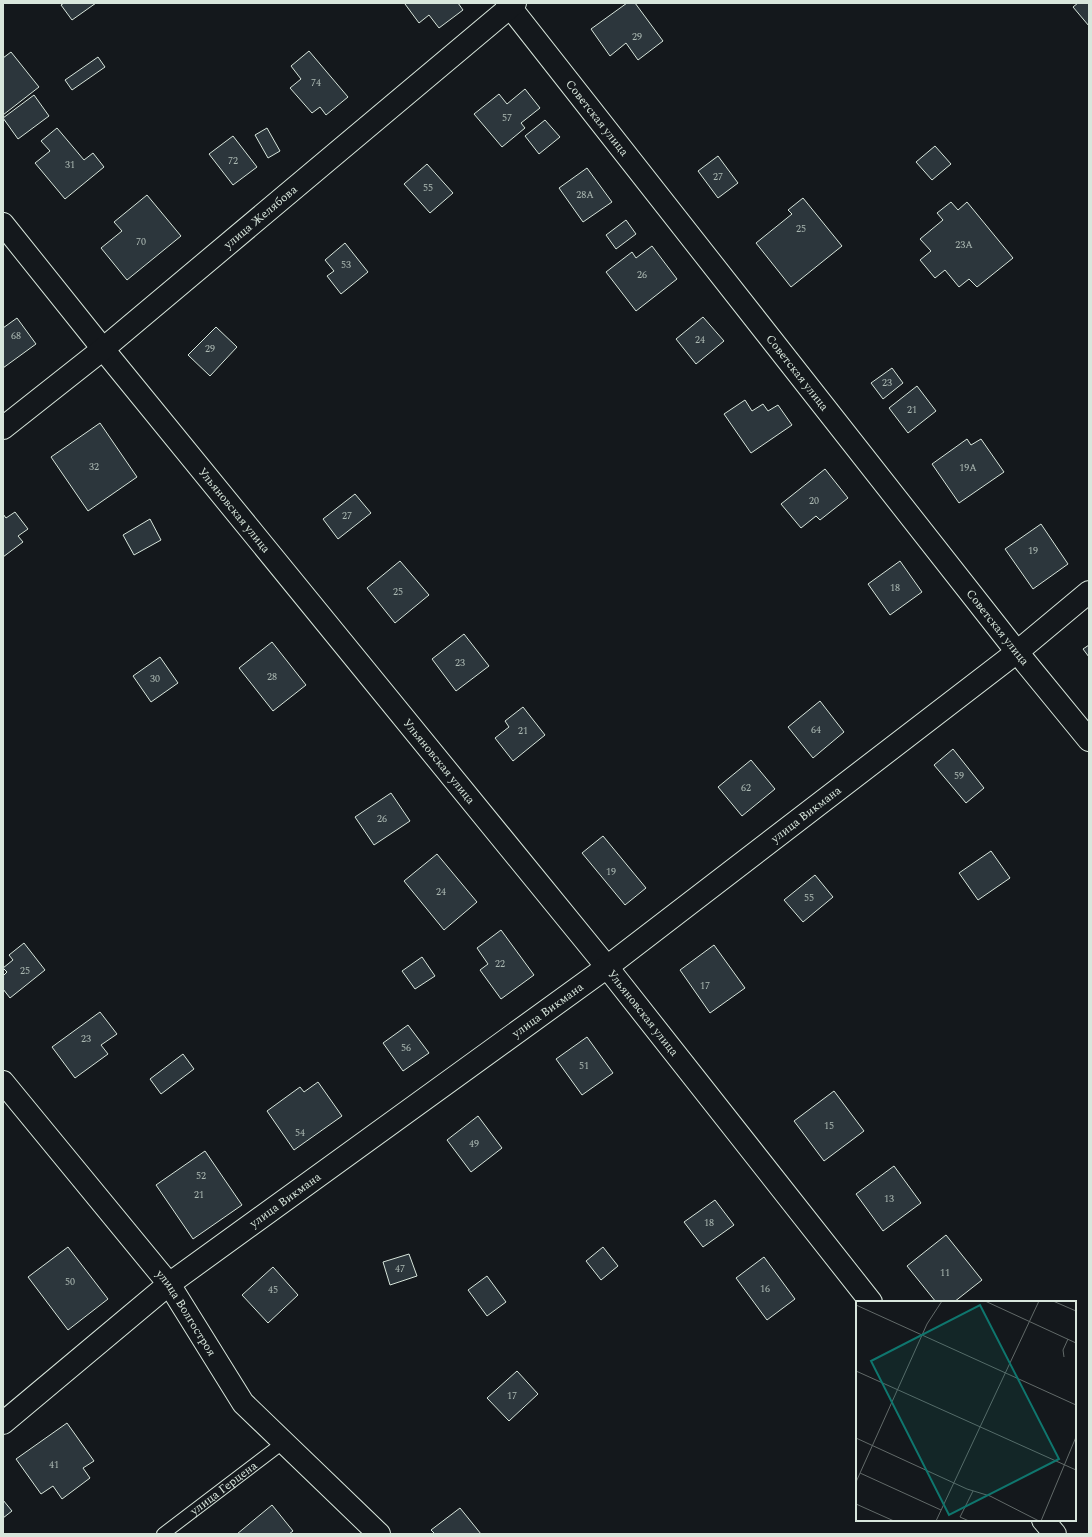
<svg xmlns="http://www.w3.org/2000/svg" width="1092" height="1537" font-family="Spectral,serif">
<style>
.building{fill:#2c363c;stroke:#d8e6dc}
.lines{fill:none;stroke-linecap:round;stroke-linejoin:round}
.lane-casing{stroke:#d8e6dc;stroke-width:14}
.street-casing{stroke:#d8e6dc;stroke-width:24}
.lane{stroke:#14181c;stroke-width:12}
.street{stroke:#14181c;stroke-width:22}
.labels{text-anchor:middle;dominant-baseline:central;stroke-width:3;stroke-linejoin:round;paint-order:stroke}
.number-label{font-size:10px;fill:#adbab4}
.street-label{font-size:12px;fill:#d8e6dc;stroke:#14181c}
.inset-road{fill:none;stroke:#626a69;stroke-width:1}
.view{fill:#0f766e;fill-opacity:0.15;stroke:#0f766e;stroke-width:2}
.inset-edge{fill:none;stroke:#d8e6dc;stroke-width:2}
</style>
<rect width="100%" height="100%" fill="#14181c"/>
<g class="building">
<path d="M 64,3 L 96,3 L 72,20 L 61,5 Z"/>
<path d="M 407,3 L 458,3 L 463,10 L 439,28 L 429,15 L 419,23 L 405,4 Z"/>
<path d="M 627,3 L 635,3 L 663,41 L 638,60 L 626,43 L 610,56 L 591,29 Z"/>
<path d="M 1078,3 L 1089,3 L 1089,26 L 1073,7 Z"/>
<path d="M 309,51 L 348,97 L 326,115 L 320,107 L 312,113 L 290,88 L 301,79 L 291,66 Z"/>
<path d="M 11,52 L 39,87 L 3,115 L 3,58 Z"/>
<path d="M 98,57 L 105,67 L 72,90 L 65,80 Z"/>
<path d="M 525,89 L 540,108 L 521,123 L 525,128 L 502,147 L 474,114 L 499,94 L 507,104 Z"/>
<path d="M 34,95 L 49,116 L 18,139 L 3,118 Z"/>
<path d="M 545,120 L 560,137 L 539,154 L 525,136 Z"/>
<path d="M 57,128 L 84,160 L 93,153 L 104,167 L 65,199 L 35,163 L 50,151 L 41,141 Z"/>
<path d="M 267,128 L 280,151 L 268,158 L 255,135 Z"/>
<path d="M 233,136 L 257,167 L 233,185 L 209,154 Z"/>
<path d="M 935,146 L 951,164 L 932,180 L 916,162 Z"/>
<path d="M 718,156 L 738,183 L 718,198 L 698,171 Z"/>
<path d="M 427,164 L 453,193 L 430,213 L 404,184 Z"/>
<path d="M 587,168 L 612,202 L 583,222 L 559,188 Z"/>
<path d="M 147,195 L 181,236 L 127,280 L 101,248 L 122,231 L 114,222 Z"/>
<path d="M 803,198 L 842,246 L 791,287 L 756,243 L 792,214 L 788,210 Z"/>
<path d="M 951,202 L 958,210 L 967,202 L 1013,258 L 977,287 L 969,279 L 959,287 L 945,270 L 935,278 L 920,260 L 931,251 L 920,239 L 943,220 L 937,213 Z"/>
<path d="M 626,220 L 636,234 L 616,249 L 606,235 Z"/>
<path d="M 345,243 L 368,272 L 341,294 L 327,276 L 334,271 L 325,260 Z"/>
<path d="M 652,246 L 677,279 L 636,311 L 606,272 L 632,252 L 636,258 Z"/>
<path d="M 703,317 L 724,341 L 696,364 L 676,339 Z"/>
<path d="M 17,318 L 36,344 L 3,368 L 3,328 Z"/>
<path d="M 216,327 L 237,347 L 210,376 L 188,355 Z"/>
<path d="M 892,368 L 903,383 L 883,399 L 871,383 Z"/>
<path d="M 917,386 L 936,411 L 908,433 L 889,408 Z"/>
<path d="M 745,400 L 752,411 L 763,404 L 768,411 L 778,405 L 792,425 L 751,453 L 724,414 Z"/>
<path d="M 100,423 L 137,477 L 88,511 L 51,457 Z"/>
<path d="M 967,439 L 971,445 L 981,439 L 1004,472 L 959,503 L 932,464 Z"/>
<path d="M 825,469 L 848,498 L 820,520 L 816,516 L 801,528 L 781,504 Z"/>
<path d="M 355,494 L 371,513 L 338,539 L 323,519 Z"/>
<path d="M 15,512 L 28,529 L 18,536 L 23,542 L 3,557 L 3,514 L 6,518 Z"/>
<path d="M 150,519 L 161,540 L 134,555 L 123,535 Z"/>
<path d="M 1041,524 L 1068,564 L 1033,589 L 1005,549 Z"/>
<path d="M 400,561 L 429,595 L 395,623 L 367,588 Z"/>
<path d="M 900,561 L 922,592 L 890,615 L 868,584 Z"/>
<path d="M 464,634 L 489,666 L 456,691 L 432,659 Z"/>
<path d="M 272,642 L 306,685 L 273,711 L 239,668 Z"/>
<path d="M 1089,645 L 1089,657 L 1083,649 Z"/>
<path d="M 160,657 L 178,683 L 151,702 L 133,676 Z"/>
<path d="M 820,701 L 844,732 L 813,758 L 788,727 Z"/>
<path d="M 523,707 L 545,735 L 513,761 L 495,738 L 509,727 L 505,721 Z"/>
<path d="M 953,749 L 984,788 L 966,803 L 934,765 Z"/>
<path d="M 751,760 L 775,789 L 742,816 L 718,787 Z"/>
<path d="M 391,793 L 410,821 L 374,845 L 355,817 Z"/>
<path d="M 603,836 L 646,888 L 625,905 L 582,853 Z"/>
<path d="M 991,851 L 1010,878 L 978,900 L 959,873 Z"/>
<path d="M 437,854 L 477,902 L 444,930 L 404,881 Z"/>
<path d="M 815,875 L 833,897 L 803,922 L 784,900 Z"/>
<path d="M 501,930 L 534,975 L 501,999 L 480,970 L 488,964 L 477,948 Z"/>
<path d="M 24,943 L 45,970 L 10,998 L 3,989 L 3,976 L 7,972 L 3,968 L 13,960 L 9,955 Z"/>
<path d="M 714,945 L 745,988 L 710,1013 L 680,970 Z"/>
<path d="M 422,957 L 435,976 L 415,989 L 402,971 Z"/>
<path d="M 100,1012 L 117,1034 L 101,1045 L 108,1054 L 75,1078 L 52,1047 Z"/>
<path d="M 408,1025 L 429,1053 L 403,1071 L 383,1043 Z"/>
<path d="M 587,1037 L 613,1073 L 582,1095 L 556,1059 Z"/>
<path d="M 183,1054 L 194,1069 L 161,1094 L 150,1079 Z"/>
<path d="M 318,1082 L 342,1116 L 294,1150 L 267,1111 L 300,1087 L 304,1092 Z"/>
<path d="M 834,1091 L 864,1131 L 824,1161 L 794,1121 Z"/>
<path d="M 478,1116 L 502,1148 L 471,1172 L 447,1140 Z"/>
<path d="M 205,1151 L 242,1205 L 193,1239 L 156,1185 Z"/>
<path d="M 894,1166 L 921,1203 L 883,1231 L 856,1194 Z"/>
<path d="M 715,1200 L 734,1225 L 703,1247 L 684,1222 Z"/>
<path d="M 946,1235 L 982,1280 L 954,1302 L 936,1302 L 907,1266 Z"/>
<path d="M 68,1247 L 108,1299 L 68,1330 L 28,1277 Z"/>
<path d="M 603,1247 L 618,1266 L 601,1280 L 586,1261 Z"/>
<path d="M 409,1254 L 417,1276 L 390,1285 L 383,1262 Z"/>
<path d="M 764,1257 L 795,1299 L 767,1320 L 736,1278 Z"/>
<path d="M 273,1267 L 298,1295 L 268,1323 L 242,1295 Z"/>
<path d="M 487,1276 L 506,1302 L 487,1316 L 468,1290 Z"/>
<path d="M 517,1371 L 538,1394 L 509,1421 L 487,1398 Z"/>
<path d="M 67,1423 L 94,1461 L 83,1468 L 90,1478 L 62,1499 L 53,1486 L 41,1494 L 16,1459 Z"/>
<path d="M 3,1500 L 12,1511 L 3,1518 Z"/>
<path d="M 272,1505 L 293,1531 L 289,1534 L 237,1534 Z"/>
<path d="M 460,1508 L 481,1534 L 435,1534 L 431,1530 Z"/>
</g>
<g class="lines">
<defs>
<g id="lane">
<path id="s1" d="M 163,1534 L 284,1442"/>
</g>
<g id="street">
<path id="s2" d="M 507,3 L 1017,652 L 1089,740"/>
<path id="s3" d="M 3,224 L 103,349 L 607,967 L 871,1302"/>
<path id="s4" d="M 3,428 L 103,349 L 515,3"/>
<path id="s5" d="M 3,1082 L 169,1284 L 243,1403 L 379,1534"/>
<path id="s6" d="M 3,1423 L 169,1284 L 607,967 L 1017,652 L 1089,592"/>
<path d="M 1043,1520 L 1055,1534"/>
</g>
</defs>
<use href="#lane" class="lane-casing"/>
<use href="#street" class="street-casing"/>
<use href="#lane" class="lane"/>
<use href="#street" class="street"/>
</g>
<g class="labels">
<g class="number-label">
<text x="637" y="37">29</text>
<text x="316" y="83">74</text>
<text x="507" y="118">57</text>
<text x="233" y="161">72</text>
<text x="70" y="165">31</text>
<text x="718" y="177">27</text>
<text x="428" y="188">55</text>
<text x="585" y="195">28А</text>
<text x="801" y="229">25</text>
<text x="141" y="242">70</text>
<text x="964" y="245">23А</text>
<text x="346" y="265">53</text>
<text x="642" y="275">26</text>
<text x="16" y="336">68</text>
<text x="700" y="340">24</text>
<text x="210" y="349">29</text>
<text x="887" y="383">23</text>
<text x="912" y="410">21</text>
<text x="94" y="467">32</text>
<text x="968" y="468">19А</text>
<text x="814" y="501">20</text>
<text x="347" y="516">27</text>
<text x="1033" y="551">19</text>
<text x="895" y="588">18</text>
<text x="398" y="592">25</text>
<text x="460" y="663">23</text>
<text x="272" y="677">28</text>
<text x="155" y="679">30</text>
<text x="816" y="730">64</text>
<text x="523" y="731">21</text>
<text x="959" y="776">59</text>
<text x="746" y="788">62</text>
<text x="382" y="819">26</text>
<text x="611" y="872">19</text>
<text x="441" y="892">24</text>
<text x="809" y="898">55</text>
<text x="500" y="964">22</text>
<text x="25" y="971">25</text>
<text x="705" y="986">17</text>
<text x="86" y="1039">23</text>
<text x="406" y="1048">56</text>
<text x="584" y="1066">51</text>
<text x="829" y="1126">15</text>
<text x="300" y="1133">54</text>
<text x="474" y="1144">49</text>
<text x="201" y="1176">52</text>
<text x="199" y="1195">21</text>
<text x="889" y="1199">13</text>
<text x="709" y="1223">18</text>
<text x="400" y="1269">47</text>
<text x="945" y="1273">11</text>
<text x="70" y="1282">50</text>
<text x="765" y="1289">16</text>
<text x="273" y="1290">45</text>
<text x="512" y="1396">17</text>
<text x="54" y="1465">41</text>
</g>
<g class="street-label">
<text stroke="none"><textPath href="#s2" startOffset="146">Советская улица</textPath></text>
<text stroke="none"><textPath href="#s4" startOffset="333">улица Желябова</textPath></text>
<text stroke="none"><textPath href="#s2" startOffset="470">Советская улица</textPath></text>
<text stroke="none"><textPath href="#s3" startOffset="368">Ульяновская улица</textPath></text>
<text stroke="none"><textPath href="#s2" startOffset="794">Советская улица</textPath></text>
<text stroke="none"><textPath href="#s3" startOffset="692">Ульяновская улица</textPath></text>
<text stroke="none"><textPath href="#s6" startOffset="1008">улица Викмана</textPath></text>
<text stroke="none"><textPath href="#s6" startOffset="684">улица Викмана</textPath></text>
<text stroke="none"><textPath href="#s3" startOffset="1016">Ульяновская улица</textPath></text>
<text stroke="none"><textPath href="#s6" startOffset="360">улица Викмана</textPath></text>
<text stroke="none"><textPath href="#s5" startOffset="295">улица Волгостроя</textPath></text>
<text stroke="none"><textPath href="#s1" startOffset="76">улица Герцена</textPath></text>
</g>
</g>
<g transform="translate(856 1301)">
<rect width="220" height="220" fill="#14181c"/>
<path class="inset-road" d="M 129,0 L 220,42M 197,0 L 220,10M 0,4 L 220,104M 208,56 L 207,49 L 212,38M 0,70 L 220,169M 0,137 L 111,188 L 134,195 L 183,220M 4,172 L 85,209M 0,181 L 71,23 L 86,0M 0,203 L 38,220M 80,220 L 183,0M 113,220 L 104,216 L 117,190M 185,220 L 220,136"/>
<path class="view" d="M 124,4 L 203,158 L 93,214 L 15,60 Z"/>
<rect width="220" height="220" class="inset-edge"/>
</g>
<rect width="1092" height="1537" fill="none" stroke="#d8e6dc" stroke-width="8"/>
</svg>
